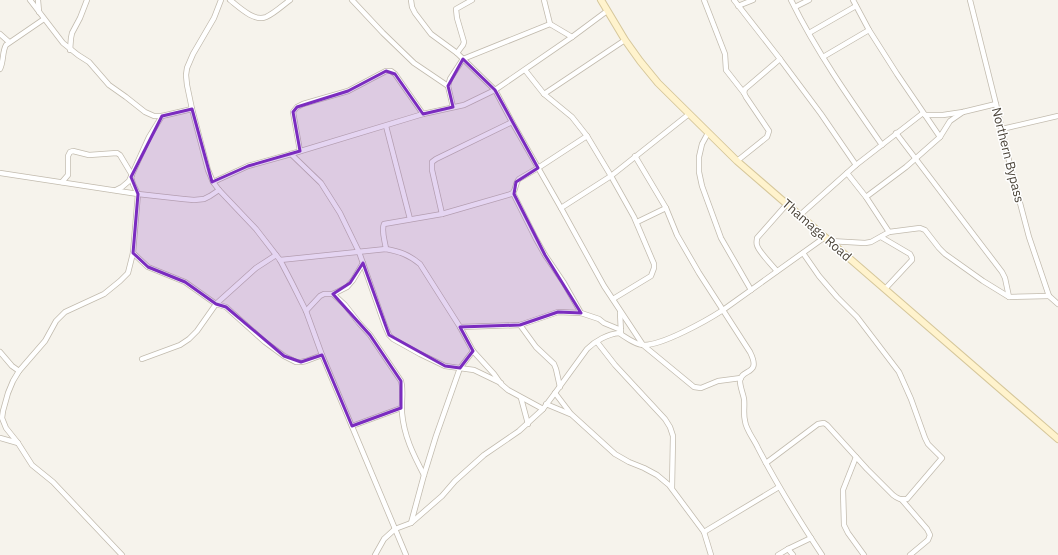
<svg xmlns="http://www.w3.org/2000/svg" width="1058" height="555" font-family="'IBM Plex Sans',sans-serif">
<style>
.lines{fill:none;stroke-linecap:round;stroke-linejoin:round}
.minor-casing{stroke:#c2bbae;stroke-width:6}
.secondary-casing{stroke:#d6c79b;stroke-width:8}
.minor{stroke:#fff;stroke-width:4.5}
.secondary{stroke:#fff3cd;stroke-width:6}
.marked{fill:#7b2cbf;fill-opacity:0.2;stroke:#7b2cbf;stroke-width:3;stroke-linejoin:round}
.labels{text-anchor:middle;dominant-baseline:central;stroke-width:3;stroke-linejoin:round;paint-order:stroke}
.street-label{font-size:13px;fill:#4b4439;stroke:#fff}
</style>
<rect width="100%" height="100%" fill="#f6f3ec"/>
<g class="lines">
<defs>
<g id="minor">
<path d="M 30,0 L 63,43 L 78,55 L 89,62 L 109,85 L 126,97 L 145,112 L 154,116 L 162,116 L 192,109"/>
<path d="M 38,0 L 39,12"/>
<path d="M 221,0 L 214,18 L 193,54 L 187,68 L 186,75 L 187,85 L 192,109 L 208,170 L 213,182 L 219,190 L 256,229 L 280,260 L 292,283 L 306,311 L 322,355 L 406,555"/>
<path d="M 230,0 C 239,7 254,22 266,17 C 275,13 283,5 290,0"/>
<path d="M 352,0 L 383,33 L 414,63 L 448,86"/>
<path d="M 411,0 L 412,7 L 415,13 L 431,34 L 457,53 L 495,90 L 512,122 L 561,208 L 604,286 L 643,345 L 694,387 L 701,388 L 718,381 L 741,378"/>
<path d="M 544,0 L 550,24"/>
<path d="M 704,0 L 725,54 L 726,70 L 744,93"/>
<path d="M 734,0 L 780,59 L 745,89 L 744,93 L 746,97 L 767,128 L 769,131 L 767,137 L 737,161"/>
<path d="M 791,0 C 816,51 849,98 882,145"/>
<path d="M 853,0 L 869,30 L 897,74 L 940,137"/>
<path d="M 970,0 L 996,104 L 1010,165 L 1029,237 L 1049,296 L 1058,304"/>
<path d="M 738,6 L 753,0"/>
<path d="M 795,7 L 809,0"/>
<path d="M 809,33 L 856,6"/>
<path d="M 0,34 L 9,42"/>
<path d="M 70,50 L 71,38 L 72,33 L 80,18 L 87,0"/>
<path d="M 457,53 L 463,45 L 464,42 L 457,18 L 456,9 L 472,0"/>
<path d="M 823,57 L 869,30"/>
<path d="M 780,59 L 821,114 L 856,165"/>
<path d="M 0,69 C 4,61 2,52 6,45 L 44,19"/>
<path d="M 525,70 L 544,94 L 572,117 L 587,136 L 611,176 L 634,217 L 654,264 L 654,268 L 651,276 L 613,299"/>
<path d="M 544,94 L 625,40"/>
<path d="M 453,107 L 448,86 L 450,79 L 463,59 L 550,24 L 572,37"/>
<path d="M 925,115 L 943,115 L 963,112 L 996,104"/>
<path d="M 386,126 L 410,219"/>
<path d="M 1002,129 L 1058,116"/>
<path d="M 708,133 L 702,144 L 699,157 L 699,172 L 702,186 L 721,238 L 751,290"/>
<path d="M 896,133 L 1002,272 L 1005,278 L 1009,297"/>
<path d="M 300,151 L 293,112 L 297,107 L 303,104 L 348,91 L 386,71 L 391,71 L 395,74 L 423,114"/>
<path d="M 291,154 L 321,183 L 340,213 L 359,252 L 385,326 L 389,335 L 393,339 L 420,354 L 445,366 L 474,370 L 501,383"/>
<path d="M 635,156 L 666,208 L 677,235 L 699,273 L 750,352 C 762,376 741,368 740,381 C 740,387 743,393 744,399 C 745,406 743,413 745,421 C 746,430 754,439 758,448 C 777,485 799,520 822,555"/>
<path d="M 0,173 L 138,194 L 183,199 L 194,200 L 204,199 L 210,196 L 219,190"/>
<path d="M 847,173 L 866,197 L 889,232"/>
<path d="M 62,182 L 68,175 L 68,156 L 70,152 L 73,151 L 89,155 L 117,153 L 120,155 L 132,175"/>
<path d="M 213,182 L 248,166 L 291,154 L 423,114 L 464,105 L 495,90 L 572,37 L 607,11"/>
<path d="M 116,190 L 122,187 L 129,181 L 149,137 L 162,116"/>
<path d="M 513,193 L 536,239 L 545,255 L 564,283 L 581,313"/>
<path d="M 866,197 L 906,167 L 940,137 L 950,121 L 963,112"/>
<path d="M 561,208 L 611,176 L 689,114"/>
<path d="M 442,214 L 432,170 L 432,162 L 436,159 L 512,122"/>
<path d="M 800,215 L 856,165 L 923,113"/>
<path d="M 637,222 L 666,208"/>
<path d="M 881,237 L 910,254 L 912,258 L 912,260 L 885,289"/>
<path d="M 830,241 L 865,243 L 871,242 L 889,232 L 920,228 L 925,230 L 939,248 L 945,254 L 983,281 L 1009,297 L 1049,296"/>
<path d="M 386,249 C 385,241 381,231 384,224 L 442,214 L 511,194 C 517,191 514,184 519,179 L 538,168 L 587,136"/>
<path d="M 133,253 L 148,267 L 185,282 L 216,304 L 226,307 L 265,342 L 284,356 L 296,362 L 301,362 L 306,361 L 322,355"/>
<path d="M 280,260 L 386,249 C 400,252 408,254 420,264 L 460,327 L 473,351 L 494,374 L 501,384 L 508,390 L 543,409"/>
<path d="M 777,271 C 772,265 758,251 757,245 C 756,243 757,240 757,238 L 787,204"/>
<path d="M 333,294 L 345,305 L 359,323 L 370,335 L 401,381 C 404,391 401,402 402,413 C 404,436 413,454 424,475"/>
<path d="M 306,311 L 320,296 L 324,294 L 333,294 L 347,287 L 353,280 L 363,263"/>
<path d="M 620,312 L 621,333"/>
<path d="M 520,325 L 536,347 L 554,364 L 556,369 L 560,387"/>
<path d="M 460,327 L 520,325 L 558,312 L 581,313 L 599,319 L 604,323 L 621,330"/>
<path d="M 597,342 L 615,365 L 665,419 L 670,427 L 673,436 L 672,488"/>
<path d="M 0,352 L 12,366 L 19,371"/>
<path d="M 142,359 L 180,345 L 189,339 L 197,331 L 216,304 L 256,268 L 276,255"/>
<path d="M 555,393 L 571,414 L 615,454 L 629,462 L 644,468 L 657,475 L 669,485 L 704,532 L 711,555"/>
<path d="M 521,398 L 528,424"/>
<path d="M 546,404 L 570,414"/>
<path d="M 352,426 L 401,408"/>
<path d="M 0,438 L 18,443"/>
<path d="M 856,457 L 843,490 L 844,525 L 848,533 L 864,555"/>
<path d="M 766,463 L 818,424 L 824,423 L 827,425 L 867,469 L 893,495 C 898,499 901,500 907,499 L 942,458 L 928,444 L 925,438 L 911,399 L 899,372 L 857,317 L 837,297 L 819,276 L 803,253"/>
<path d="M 902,500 L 927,529 L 930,535 L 928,540 L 910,555"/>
<path d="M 411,523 L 424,475 L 436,436 L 460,368 L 473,351"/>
<path d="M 704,532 L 779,487"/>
<path d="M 788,549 L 793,555"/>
<path d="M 122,555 L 53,482 L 32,465 L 18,443 L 6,428 L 2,418 L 3,411 L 8,393 L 13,381 L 19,371 L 45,341 L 56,321 L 65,312 L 104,294 L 120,281 L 128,273 L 133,253 L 138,194 L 133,184 L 131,177"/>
<path d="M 375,555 L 384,539 L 395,529 L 411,523 L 442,496 L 455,481 L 484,455 L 519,431 L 543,409 L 555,393 L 587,349 C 595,341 608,334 619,333 C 627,338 636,345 644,345 C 663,345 706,321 723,310 L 825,237"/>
<path d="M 778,555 L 788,549 L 811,538"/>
</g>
<path id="secondary" d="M 601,0 L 625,40 L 640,61 L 658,83 L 737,161 L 1058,439"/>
</defs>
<use href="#minor" class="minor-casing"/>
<use href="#secondary" class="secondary-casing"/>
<use href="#minor" class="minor"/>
<use href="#secondary" class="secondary"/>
</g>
<path class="marked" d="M 463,59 L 495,90 L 538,168 L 516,182 L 514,194 L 545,255 L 581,313 L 558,312 L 520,325 L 460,327 L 473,351 L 460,368 L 445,366 L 389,335 L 363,263 L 350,283 L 333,294 L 370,335 L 401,381 L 401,408 L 352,426 L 322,355 L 301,362 L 284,356 L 226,307 L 216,304 L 185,282 L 148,267 L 133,253 L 138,194 L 131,177 L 162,116 L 192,109 L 212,182 L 248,166 L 300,151 L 293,112 L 297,107 L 348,91 L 386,71 L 395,74 L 423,114 L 453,107 L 448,86 Z"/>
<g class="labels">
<g class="street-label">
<text transform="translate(1008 155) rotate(76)">Northern Bypass</text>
<text transform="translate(817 230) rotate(41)">Thamaga Road</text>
</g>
</g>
</svg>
